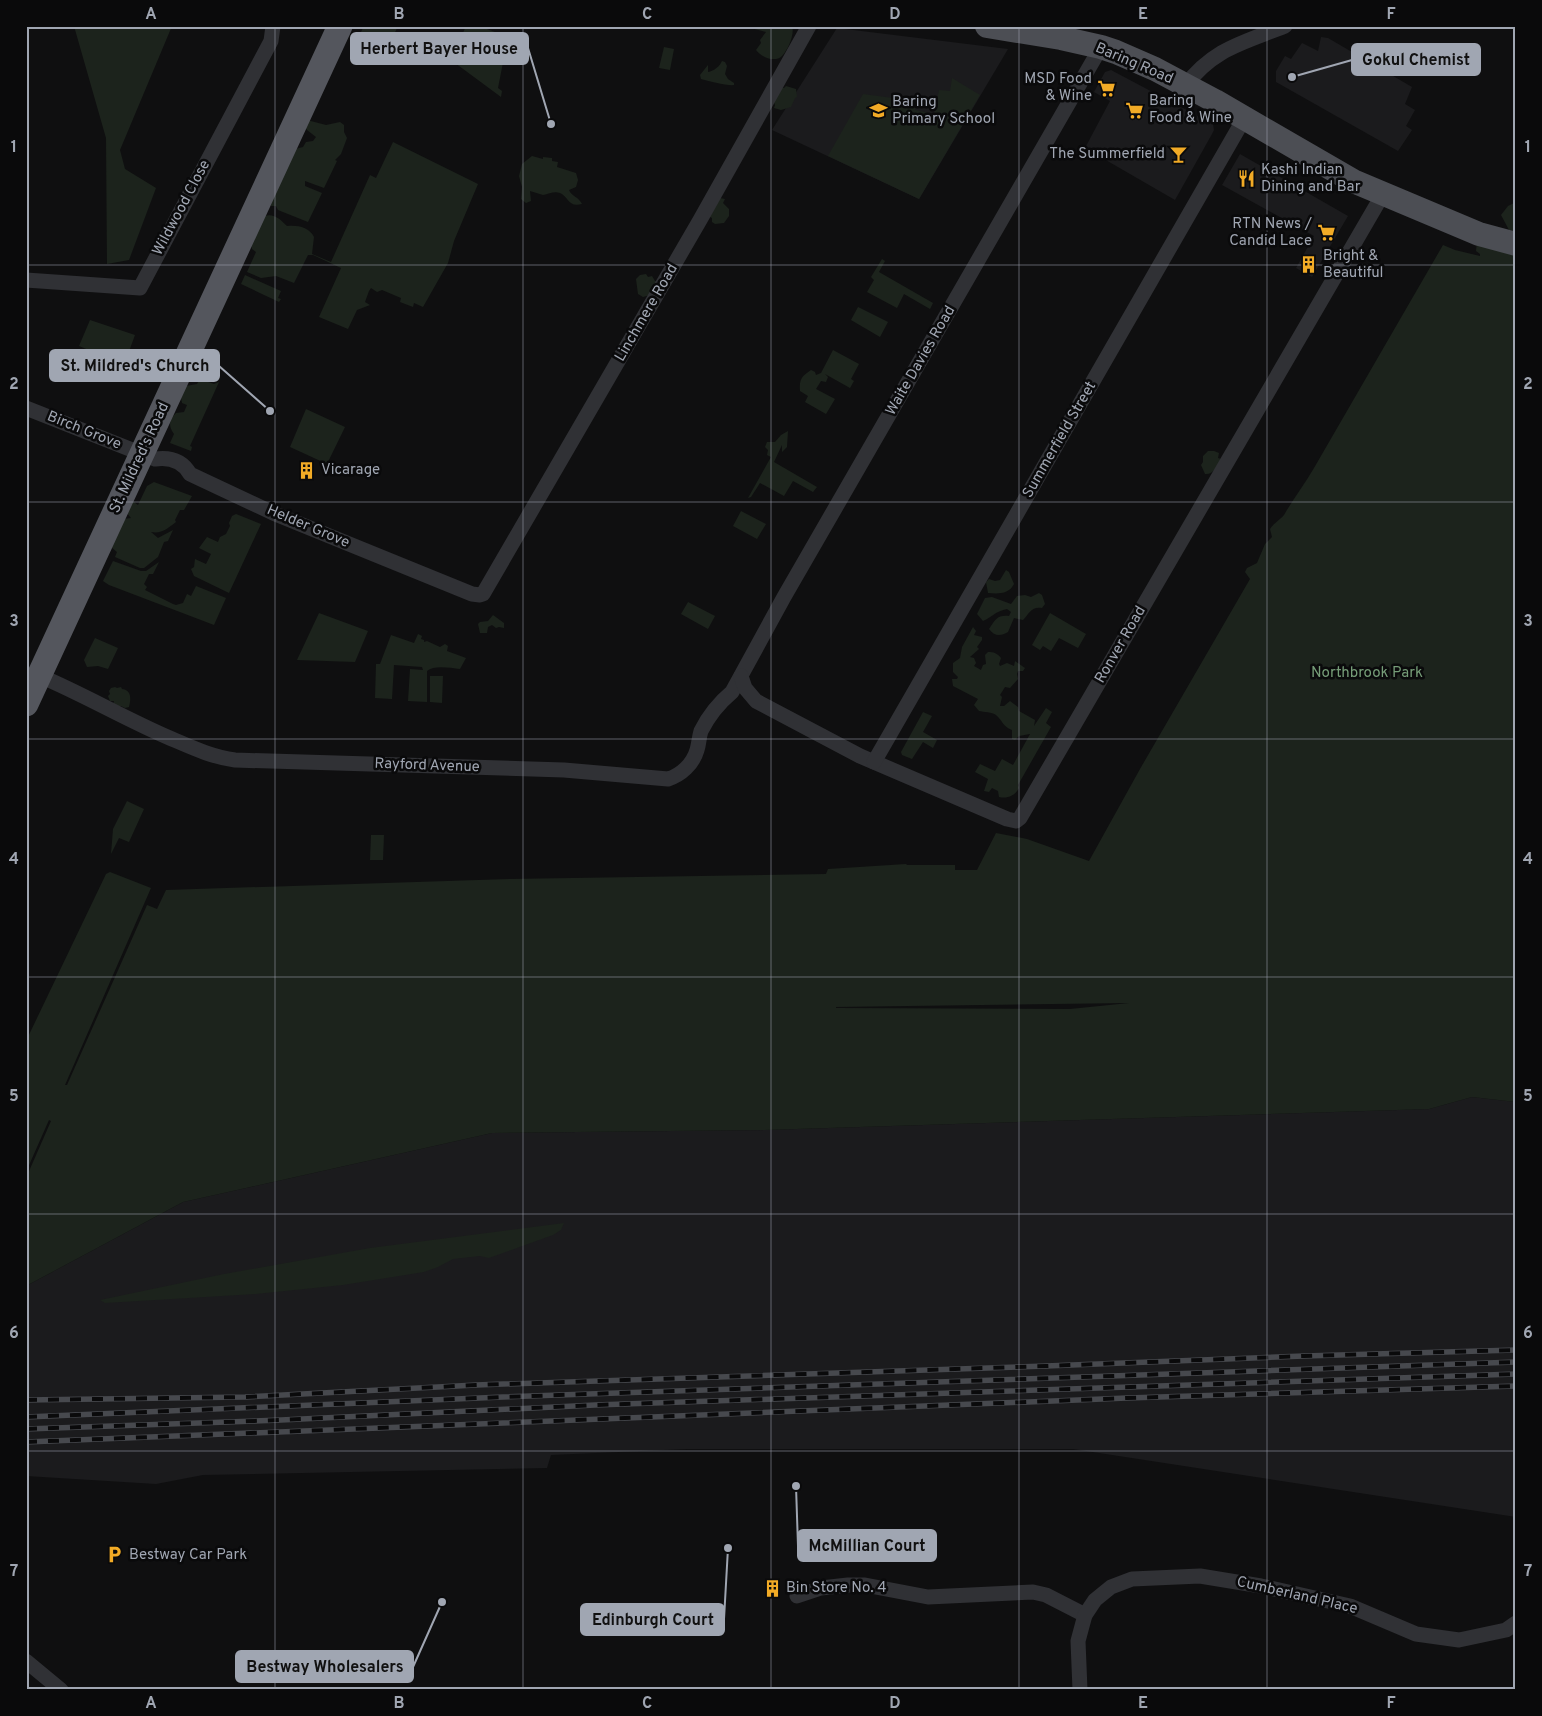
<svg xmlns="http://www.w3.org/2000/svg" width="1542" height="1716" font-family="Overpass,sans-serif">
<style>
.built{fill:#1b1b1d}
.green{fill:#1c231c;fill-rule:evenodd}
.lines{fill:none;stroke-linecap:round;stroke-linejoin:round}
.minor{stroke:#303135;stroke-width:15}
.primary{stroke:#4c4e54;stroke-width:24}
.trunk{stroke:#54565d;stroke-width:25}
.rail-casing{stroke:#47494e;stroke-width:5.5}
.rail{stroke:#0a0a0b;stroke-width:4;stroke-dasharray:11;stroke-linecap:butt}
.grid{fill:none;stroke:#a0a6b2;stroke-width:1;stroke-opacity:0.55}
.labels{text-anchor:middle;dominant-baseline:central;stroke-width:5;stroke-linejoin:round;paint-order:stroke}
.street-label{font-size:15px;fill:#a0a6b2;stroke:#0a0a0b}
.poi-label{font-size:15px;fill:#a0a6b2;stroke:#0a0a0b;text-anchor:start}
.park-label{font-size:15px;fill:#769d78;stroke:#0a0a0b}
.leader{fill:none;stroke:#a0a6b2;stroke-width:2}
.callout-dot{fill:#a0a6b2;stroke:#0a0a0b;stroke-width:2}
.callout{fill:#a0a6b2;stroke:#a0a6b2;stroke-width:2}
.callout-label{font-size:16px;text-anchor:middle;font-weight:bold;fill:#111}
.neatline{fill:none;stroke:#a0a6b2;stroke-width:2}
.grid-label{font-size:16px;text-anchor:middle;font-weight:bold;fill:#a0a6b2}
</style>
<rect width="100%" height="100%" fill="#0f0f10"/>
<g class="built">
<path d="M 837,28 L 1008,49 L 919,199 L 772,130 Z"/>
<path d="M 1321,37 L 1328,38 L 1412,87 L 1405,104 L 1415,110 L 1406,126 L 1412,130 L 1398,151 L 1276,82 L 1276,71 L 1285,56 L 1291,59 L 1302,43 L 1318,51 Z"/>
<path d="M 1111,70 L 1213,124 L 1214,130 L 1212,134 L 1175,200 L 1085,148 L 1110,101 L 1094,92 L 1105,72 Z"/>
<path d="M 1240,154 L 1348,216 L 1312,277 L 1296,268 L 1314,236 L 1222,185 Z"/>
<path d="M 1472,1097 L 1516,1102 L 1516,1517 L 1073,1449 L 687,1449 L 551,1455 L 547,1468 L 203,1475 L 156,1484 L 26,1476 L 26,1286 L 183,1202 L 492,1133 L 765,1130 L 1429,1109 Z"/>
</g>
<g class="green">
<path d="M 74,26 L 172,26 L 120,150 L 125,169 L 156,188 L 129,260 L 107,264 L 106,138 Z"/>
<path d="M 364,26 L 398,26 L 389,45 L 361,32 Z"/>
<path d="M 466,26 L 479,26 L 508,37 L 498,88 L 502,91 L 501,97 L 451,60 Z"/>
<path d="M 737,26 L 792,26 C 795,34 788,50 782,56 C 775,63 761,57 756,50 L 761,43 L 760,40 L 766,32 L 751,28 Z"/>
<path d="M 664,47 L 674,49 L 670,70 L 659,68 Z"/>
<path d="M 722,61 L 725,62 L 727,66 L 725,74 L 728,79 L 734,83 L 734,85 C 728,86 708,81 701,79 L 700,75 L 708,65 L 708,72 C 714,71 720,66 722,61 Z"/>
<path d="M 952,78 L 980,95 L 919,199 L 828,156 L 863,94 L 908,100 L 907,103 L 915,104 L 915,110 L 934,114 L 939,90 L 950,91 Z"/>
<path d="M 786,86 L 796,89 L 797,97 L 795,98 L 791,107 L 781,110 L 774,108 L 775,105 L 773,100 L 781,87 L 784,88 Z"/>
<path d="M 307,120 L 326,125 L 340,122 L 344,125 L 344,132 L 347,138 L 341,154 L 335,160 L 337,161 L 324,188 L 305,181 L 305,186 L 322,193 L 308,222 L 278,210 L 276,206 L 271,206 L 271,204 L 287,151 L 303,147 L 306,142 L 313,141 L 316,137 L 307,130 L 304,126 Z"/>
<path d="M 393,142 L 478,184 L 454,241 L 448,263 L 423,307 L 414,303 L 413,307 L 400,302 L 401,298 L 382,290 L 377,292 L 371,288 L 369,291 L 365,302 L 370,305 L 357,310 L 348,329 L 319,317 L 341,268 L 313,255 L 308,255 L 294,283 L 276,276 L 261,278 L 247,272 L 256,252 L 252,249 L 251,244 L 264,216 C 274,213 280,219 287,226 C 298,225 309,227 314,237 L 312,254 L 331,262 L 370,175 L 376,178 Z"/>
<path d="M 532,156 L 543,159 L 543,157 L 552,158 L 552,161 L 558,162 L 557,167 L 576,173 L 578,180 L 576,187 L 569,190 C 571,196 579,197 582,204 C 568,208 568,196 560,193 C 554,191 549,194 543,195 L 530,191 L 531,201 L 526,203 L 521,199 L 522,187 L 519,176 L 522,164 Z"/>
<path d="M 720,198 L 725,199 L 723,203 L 729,209 L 729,216 L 724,223 L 715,224 L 712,222 L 712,218 L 708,216 Z"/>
<path d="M 1516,202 L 1516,230 L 1513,231 L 1509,230 L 1501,215 L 1508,206 Z"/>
<path d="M 1477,242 L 1516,243 L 1516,1102 L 1472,1097 L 1429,1109 L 765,1130 L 492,1133 L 183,1202 L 26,1286 L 26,1178 L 51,1121 L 49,1120 L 26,1172 L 26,1041 L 106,874 L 110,872 L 151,888 L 65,1085 L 67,1085 L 147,905 L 157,909 L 166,890 L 509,879 L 826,874 L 828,869 L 906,864 L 907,865 L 955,865 L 955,870 L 977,870 L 996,833 L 1027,839 L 1089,861 L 1140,769 L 1250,579 L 1245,572 L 1247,568 L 1257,563 L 1265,544 L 1272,537 L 1270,529 C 1274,523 1281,519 1284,515 C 1293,499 1305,484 1314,468 L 1443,245 L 1455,250 L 1480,256 L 1480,254 L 1476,251 ZM 1129,1003 L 1070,1009 L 836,1008 L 836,1007 Z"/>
<path d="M 882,259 L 885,261 L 879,272 L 933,303 L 930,309 L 904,294 L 897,308 L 867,292 L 874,280 L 871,277 Z"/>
<path d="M 646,274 L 648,277 L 652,276 L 655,281 L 657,281 L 650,295 L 643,297 L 638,294 L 636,279 L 640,275 Z"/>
<path d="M 245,275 L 281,291 L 278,298 L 281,299 L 279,302 L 241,284 Z"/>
<path d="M 858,307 L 888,322 L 880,337 L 851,320 Z"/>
<path d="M 90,320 L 135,335 L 124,365 L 79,346 Z"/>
<path d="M 833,350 L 859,364 L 851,379 L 854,381 L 850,388 L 825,374 L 828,377 L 826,382 L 821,381 L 816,389 L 835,399 L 826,414 L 805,402 L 808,396 L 800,391 C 799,379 802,376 811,370 L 815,372 L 816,375 L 821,373 Z"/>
<path d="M 200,379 L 214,384 L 219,382 L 190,446 L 192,447 L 191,451 L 170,443 L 174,434 C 168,426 169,420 176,413 L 184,412 L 187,405 L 182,403 L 181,398 L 186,386 L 197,384 Z"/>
<path d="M 306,409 L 345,427 L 327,464 L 290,447 Z"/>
<path d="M 788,431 L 787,447 L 782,452 L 782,445 L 774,462 L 817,487 L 813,492 L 793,481 L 784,496 L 760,483 L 751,497 L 748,498 L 771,457 L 767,455 L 768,450 L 765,447 L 767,442 L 775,442 L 781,435 Z"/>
<path d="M 1208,451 L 1214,451 L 1219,453 L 1218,458 L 1221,459 C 1217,467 1213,475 1205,474 L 1201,465 L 1203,462 L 1203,456 Z"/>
<path d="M 154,482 L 192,496 L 184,510 L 180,510 L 175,520 L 176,522 C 168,528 162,534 151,532 L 158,538 L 173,530 L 168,541 L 164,542 L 158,557 L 144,568 L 140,568 L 115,557 L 117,552 L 111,547 L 123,519 L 131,518 L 127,513 L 131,500 L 138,505 L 147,486 Z"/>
<path d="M 741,511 L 766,524 L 757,539 L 733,526 Z"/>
<path d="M 236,514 L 261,524 L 229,593 L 194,576 L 191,569 L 194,567 L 195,559 L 206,564 L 211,554 L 199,548 L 207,537 L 218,542 L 220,537 L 226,534 L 230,526 L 229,523 L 232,516 Z"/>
<path d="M 113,561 L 141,571 L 146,571 L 159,562 L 153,574 L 149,574 L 144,584 L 147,587 L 145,590 L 173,604 L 176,605 L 183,603 L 187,594 L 191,596 L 196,586 L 226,598 L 214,625 L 109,585 L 103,581 Z"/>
<path d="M 1006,570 L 1009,572 L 1014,584 C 1009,594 999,594 988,593 L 986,582 L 989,579 L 995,581 L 1000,580 Z"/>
<path d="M 1039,593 L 1042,595 L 1045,604 L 1042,608 C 1031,606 1029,614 1023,620 L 1014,618 L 1008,632 C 1001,636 995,637 989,629 C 996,619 997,615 1009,616 L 1011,612 L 1007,609 C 996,611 992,617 983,621 L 977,614 L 985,598 L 992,597 L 1011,604 L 1017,596 L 1025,595 L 1031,597 Z"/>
<path d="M 688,602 L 715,616 L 708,629 L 681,614 Z"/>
<path d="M 319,613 L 368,631 L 355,662 L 297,660 Z"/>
<path d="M 1050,613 L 1086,634 L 1078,648 L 1059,638 L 1051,651 L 1043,646 L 1040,650 L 1032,645 Z"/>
<path d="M 493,615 L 504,623 L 504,628 L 499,627 L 496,628 L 492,625 L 488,627 L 487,633 L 480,633 L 478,624 L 480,622 L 488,621 Z"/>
<path d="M 973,627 L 976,631 L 974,635 L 982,637 L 982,640 L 977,647 L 979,649 L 970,657 L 974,658 L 976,663 L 974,666 L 981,670 L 983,665 L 986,664 L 985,655 L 988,652 C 994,652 997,653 1001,658 L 999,664 L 1000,666 L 1007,663 L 1014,666 L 1015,661 L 1025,668 L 1023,671 L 1018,671 L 1017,674 L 1018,679 L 1010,688 L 1005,687 L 1000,695 L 1002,697 L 1000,706 L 1004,706 L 1010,701 L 1018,707 L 1019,711 L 1035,720 L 1034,726 L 1046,708 L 1052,712 L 1046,723 L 1051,727 L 1018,785 L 1019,788 C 1015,796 1007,799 999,797 L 998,791 L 992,788 L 989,792 L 984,791 L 988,779 L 975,772 L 980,764 L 995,771 L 1002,759 L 1013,765 L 1030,734 L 1019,736 L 1015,740 L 1012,739 L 1012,730 C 1002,726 1003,721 996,715 C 992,712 984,712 979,711 L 974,705 L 978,699 L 953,686 L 952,679 L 957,679 L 958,677 L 953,672 L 953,663 L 960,658 L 962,647 Z"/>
<path d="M 418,634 L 422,636 L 421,639 L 424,640 L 424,642 L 427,641 L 440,647 L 445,644 L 448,646 L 447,651 L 466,658 L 460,669 C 450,668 434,665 427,671 L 427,702 L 408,701 L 410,669 L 423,670 L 422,667 L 394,665 L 392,699 L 375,698 L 376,664 L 380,664 L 391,635 L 414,643 Z"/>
<path d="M 95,638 L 118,648 L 108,669 L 98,666 L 87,667 L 84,660 Z"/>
<path d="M 430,676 L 443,676 L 442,703 L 430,702 Z"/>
<path d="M 115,687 L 117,688 L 121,687 L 122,689 C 132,690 131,700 129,707 L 125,708 L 121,706 L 117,707 L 113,704 L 114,701 L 110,701 L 108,696 L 110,694 L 109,691 L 111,688 Z"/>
<path d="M 923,712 L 932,716 L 923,732 L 937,740 L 933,748 L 923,742 L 912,759 L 902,755 L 901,752 Z"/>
<path d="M 127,801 L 144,809 L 129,842 L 119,838 L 111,854 L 113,829 Z"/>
<path d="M 371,835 L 384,835 L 383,860 L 370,860 Z"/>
<path d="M 564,1223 L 561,1230 L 553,1235 L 489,1258 L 480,1256 L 453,1259 L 438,1267 L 424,1272 L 343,1285 L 256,1294 L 105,1303 L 100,1300 L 224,1274 L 370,1248 Z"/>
</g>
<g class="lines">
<g class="minor">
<path d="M 1185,86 C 1214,48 1243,43 1285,26"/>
<path d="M 26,280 L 140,288 L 271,41 L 273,26"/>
<path d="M 26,408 L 155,459 C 169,457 182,460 190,474 L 273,513 L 472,594 L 480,595 L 483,594 L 700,220 L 809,26"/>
<path d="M 40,676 C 85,695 127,720 172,739 C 193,748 212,757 235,760 L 564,770 L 668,779 C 681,775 693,764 697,750 C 699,744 699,737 701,731 C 708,717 720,702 732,692 L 784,597 L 1101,47"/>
<path d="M 741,676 L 745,688 L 756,701 L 860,756 L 1007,819 L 1016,821 L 1020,818 L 1383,194"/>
<path d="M 874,762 L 1245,117"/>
<path d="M 797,1596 L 821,1588 L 848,1585 L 865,1585 L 928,1597 L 1033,1592 L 1046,1595 L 1085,1615"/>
<path d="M 26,1661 L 61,1690"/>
<path d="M 1080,1690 L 1078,1641 L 1085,1615 L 1095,1600 L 1111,1587 L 1132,1579 L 1200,1576 L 1261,1586 L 1350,1606 L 1416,1634 L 1459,1640 L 1506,1630 L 1516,1623"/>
</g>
<path class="primary" d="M 987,26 L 1061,38 L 1101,47 L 1116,52 L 1155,69 L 1215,101 L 1353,181 L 1479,234 L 1516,244"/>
<path class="trunk" d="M 26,704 L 340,26"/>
<defs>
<g id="rail">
<path d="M 26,1400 L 245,1397 L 476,1385 L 1046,1366 L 1304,1356 L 1516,1350"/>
<path d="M 26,1417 L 503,1397 L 1516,1362"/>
<path d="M 26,1429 L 281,1420 L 595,1405 L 1516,1374"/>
<path d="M 26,1442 L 1127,1398 L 1516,1386"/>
</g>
</defs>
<use href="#rail" class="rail-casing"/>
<use href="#rail" class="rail"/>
</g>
<path class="grid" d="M 275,26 L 275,1690M 523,26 L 523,1690M 771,26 L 771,1690M 1019,26 L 1019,1690M 1267,26 L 1267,1690M 26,265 L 1516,265M 26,502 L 1516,502M 26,739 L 1516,739M 26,977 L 1516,977M 26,1214 L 1516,1214M 26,1451 L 1516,1451"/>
<defs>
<symbol id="supermarket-bare" viewBox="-9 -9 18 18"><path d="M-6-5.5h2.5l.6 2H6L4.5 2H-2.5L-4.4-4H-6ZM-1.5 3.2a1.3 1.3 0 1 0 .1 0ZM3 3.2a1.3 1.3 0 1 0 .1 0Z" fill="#f2ab26" stroke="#0a0a0b" stroke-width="2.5" paint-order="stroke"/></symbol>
<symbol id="school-bare" viewBox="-9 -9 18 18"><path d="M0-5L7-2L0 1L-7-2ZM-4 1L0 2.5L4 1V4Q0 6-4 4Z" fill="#f2ab26" stroke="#0a0a0b" stroke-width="2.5" paint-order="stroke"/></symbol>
<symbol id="bar-bare" viewBox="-9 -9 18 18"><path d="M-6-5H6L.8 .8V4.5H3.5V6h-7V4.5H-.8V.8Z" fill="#f2ab26" stroke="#0a0a0b" stroke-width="2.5" paint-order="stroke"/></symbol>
<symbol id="restaurant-bare" viewBox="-9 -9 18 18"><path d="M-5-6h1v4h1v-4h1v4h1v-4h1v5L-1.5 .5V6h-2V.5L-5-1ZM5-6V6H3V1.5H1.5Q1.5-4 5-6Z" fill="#f2ab26" stroke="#0a0a0b" stroke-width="2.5" paint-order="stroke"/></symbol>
<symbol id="building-bare" viewBox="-9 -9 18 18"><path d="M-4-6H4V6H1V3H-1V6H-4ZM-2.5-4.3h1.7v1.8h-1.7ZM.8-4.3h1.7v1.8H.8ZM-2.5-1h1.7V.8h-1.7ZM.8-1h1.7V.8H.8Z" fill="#f2ab26" stroke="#0a0a0b" stroke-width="2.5" paint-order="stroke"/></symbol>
<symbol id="parking-bare" viewBox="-9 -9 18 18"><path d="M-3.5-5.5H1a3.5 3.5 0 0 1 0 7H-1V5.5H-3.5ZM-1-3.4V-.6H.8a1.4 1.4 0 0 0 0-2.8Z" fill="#f2ab26" stroke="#0a0a0b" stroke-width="2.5" paint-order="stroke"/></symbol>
</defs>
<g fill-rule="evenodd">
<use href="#supermarket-bare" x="1094" y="76" width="25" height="25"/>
<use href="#supermarket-bare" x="1122" y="98" width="25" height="25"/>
<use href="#school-bare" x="866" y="98" width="25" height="25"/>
<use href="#bar-bare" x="1166" y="142" width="25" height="25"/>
<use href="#restaurant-bare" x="1234" y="166" width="25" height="25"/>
<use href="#supermarket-bare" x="1314" y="220" width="25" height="25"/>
<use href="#building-bare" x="1296" y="252" width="25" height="25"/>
<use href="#building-bare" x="294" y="458" width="25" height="25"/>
<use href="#parking-bare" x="102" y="1542" width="25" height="25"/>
<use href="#building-bare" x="760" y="1576" width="25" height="25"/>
</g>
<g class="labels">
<g class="street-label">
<text transform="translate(1134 64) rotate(23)">Baring Road</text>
<text transform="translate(182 208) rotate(-62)">Wildwood Close</text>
<text transform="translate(647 313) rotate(-60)">Linchmere Road</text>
<text transform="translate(921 361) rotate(-60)">Waite Davies Road</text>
<text transform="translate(84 431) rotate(22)">Birch Grove</text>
<text transform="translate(1060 440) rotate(-60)">Summerfield Street</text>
<text transform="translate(140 458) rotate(-65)">St. Mildred's Road</text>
<text transform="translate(308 527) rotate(23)">Helder Grove</text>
<text transform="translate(1121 645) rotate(-60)">Ronver Road</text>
<text transform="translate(427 766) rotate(2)">Rayford Avenue</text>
<text transform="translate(1297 1596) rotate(13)">Cumberland Place</text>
</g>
<g class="poi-label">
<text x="1092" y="79" text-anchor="end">MSD Food<tspan x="1092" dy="17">&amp; Wine</tspan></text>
<text x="1149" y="101">Baring<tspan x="1149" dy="17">Food &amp; Wine</tspan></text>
<text x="892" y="102">Baring<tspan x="892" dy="17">Primary School</tspan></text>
<text x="1165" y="154" text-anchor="end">The Summerfield</text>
<text x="1261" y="170">Kashi Indian<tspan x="1261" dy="17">Dining and Bar</tspan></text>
<text x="1312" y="224" text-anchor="end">RTN News /<tspan x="1312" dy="17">Candid Lace</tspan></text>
<text x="1323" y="256">Bright &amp;<tspan x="1323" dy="17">Beautiful</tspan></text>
<text x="321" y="470">Vicarage</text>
<text x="129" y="1555">Bestway Car Park</text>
<text x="786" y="1588">Bin Store No. 4</text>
</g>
<g class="park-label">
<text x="1367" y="673">Northbrook Park</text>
</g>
</g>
<path class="leader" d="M551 124L528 48M1292 77L1352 60M270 411L219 366M796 1486L798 1546M728 1548L724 1619M442 1602L413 1667"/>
<g class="callout-dot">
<circle cx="551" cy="124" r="5"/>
<circle cx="1292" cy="77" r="5"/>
<circle cx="270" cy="411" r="5"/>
<circle cx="796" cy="1486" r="5"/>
<circle cx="728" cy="1548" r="5"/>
<circle cx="442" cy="1602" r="5"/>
</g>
<g class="callout">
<rect x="351" y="33" width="177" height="31" rx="5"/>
<rect x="1352" y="44" width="128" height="31" rx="5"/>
<rect x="50" y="350" width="169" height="31" rx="5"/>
<rect x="798" y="1530" width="138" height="31" rx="5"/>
<rect x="581" y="1604" width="143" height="31" rx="5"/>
<rect x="236" y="1651" width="177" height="31" rx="5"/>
</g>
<g class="callout-label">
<text x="439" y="54">Herbert Bayer House</text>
<text x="1416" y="65">Gokul Chemist</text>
<text x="135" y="371">St. Mildred's Church</text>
<text x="867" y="1551">McMillian Court</text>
<text x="653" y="1625">Edinburgh Court</text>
<text x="325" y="1672">Bestway Wholesalers</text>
</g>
<rect width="1542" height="1716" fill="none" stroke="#0a0a0b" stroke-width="55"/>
<rect x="28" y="28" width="1486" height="1660" class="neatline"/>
<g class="grid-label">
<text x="151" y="19">A</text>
<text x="399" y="19">B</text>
<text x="647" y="19">C</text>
<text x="895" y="19">D</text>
<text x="1143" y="19">E</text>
<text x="1391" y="19">F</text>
<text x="14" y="152">1</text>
<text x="1528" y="152">1</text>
<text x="14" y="389">2</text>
<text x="1528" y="389">2</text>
<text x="14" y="626">3</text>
<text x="1528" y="626">3</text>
<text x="14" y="864">4</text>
<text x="1528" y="864">4</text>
<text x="14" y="1101">5</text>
<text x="1528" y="1101">5</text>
<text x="14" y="1338">6</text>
<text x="1528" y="1338">6</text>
<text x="14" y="1576">7</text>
<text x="1528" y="1576">7</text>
<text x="151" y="1708">A</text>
<text x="399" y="1708">B</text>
<text x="647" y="1708">C</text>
<text x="895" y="1708">D</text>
<text x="1143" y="1708">E</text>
<text x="1391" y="1708">F</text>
</g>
</svg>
